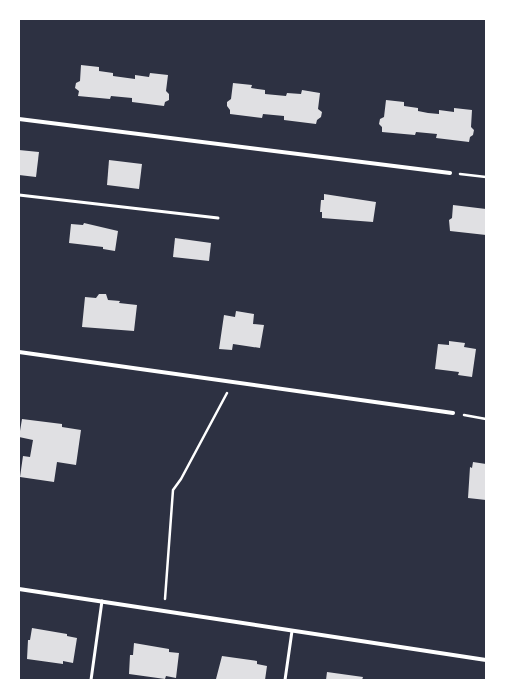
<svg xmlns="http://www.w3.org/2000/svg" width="505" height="699" font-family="Mulish,sans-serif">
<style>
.building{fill:#e0e0e3}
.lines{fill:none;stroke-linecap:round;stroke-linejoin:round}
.path{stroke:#fff;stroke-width:2.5}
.service{stroke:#fff;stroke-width:3}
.minor{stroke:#fff;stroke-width:4}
</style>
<rect width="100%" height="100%" fill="#2d3142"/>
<g class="building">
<path d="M 81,65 L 99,67 L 99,71 L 113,73 L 113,76 L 135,79 L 135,75 L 149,77 L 150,73 L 168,75 L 166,91 L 169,94 L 169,100 L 165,102 L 164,106 L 132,102 L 132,98 L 111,96 L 110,99 L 78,96 L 79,91 L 75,88 L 76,83 L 80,81 Z"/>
<path d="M 233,83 L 252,85 L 251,88 L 265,90 L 265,94 L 286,96 L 287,93 L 301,94 L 302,90 L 320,93 L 318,109 L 322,112 L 321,117 L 317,120 L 316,124 L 284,120 L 284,116 L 263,114 L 262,118 L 230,114 L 230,110 L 227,106 L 227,102 L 231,99 Z"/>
<path d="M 386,100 L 404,102 L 404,106 L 418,108 L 418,111 L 428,113 L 439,114 L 439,110 L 454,112 L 454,108 L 472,110 L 471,127 L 474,130 L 473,135 L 470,137 L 469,142 L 436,138 L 437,134 L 416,132 L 415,135 L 382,132 L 382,127 L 379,124 L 380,119 L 384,117 Z"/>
<path d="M 19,150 L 39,152 L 36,177 L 19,175 Z"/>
<path d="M 109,160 L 142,164 L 139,189 L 107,185 Z"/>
<path d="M 324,194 L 376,202 L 373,222 L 322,218 L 322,212 L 320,212 L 321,200 L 324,200 Z"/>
<path d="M 453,205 L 486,209 L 486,235 L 450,231 L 449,220 L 452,218 Z"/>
<path d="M 84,223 L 118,231 L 115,251 L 103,249 L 103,247 L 69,243 L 71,224 L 83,225 Z"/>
<path d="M 175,238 L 211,243 L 209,261 L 173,257 Z"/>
<path d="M 99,294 L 106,294 L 108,300 L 120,301 L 119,303 L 137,305 L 134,331 L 82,327 L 85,297 L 96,298 Z"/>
<path d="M 236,311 L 254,314 L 253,324 L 264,325 L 260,348 L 233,344 L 232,350 L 219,349 L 224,315 L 235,317 Z"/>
<path d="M 449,341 L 465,343 L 464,347 L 476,349 L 472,377 L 458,375 L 459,372 L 435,369 L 438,344 L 449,345 Z"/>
<path d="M 22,419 L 62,424 L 62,427 L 81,430 L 76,465 L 57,462 L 54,482 L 20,477 L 23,456 L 30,457 L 33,440 L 19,437 Z"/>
<path d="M 473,462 L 486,464 L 486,500 L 468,498 L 470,467 L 472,468 Z"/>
<path d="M 32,628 L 67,634 L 67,636 L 77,638 L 73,663 L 63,661 L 63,664 L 27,659 L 28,640 L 30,640 Z"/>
<path d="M 134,643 L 169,649 L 169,652 L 179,653 L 176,678 L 166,676 L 165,679 L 129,674 L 130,655 L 133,655 Z"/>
<path d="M 222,656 L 257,661 L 257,664 L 267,666 L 265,680 L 216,679 Z"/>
<path d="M 327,672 L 363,677 L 362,680 L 326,680 Z"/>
</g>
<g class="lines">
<g class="path">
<path d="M 460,174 L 486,177"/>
<path d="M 464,415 L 486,419"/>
<path d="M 165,599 L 173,490 L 181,479 L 227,393"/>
</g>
<g class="service">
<path d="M 19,195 L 218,218"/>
<path d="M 91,680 L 102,601"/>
<path d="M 285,680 L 292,631"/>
</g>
<g class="minor">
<path d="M 19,119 L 450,173"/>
<path d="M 19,352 L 453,413"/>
<path d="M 19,589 L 486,660"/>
</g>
</g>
<rect width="505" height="699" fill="none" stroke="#ffffff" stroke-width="40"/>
</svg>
